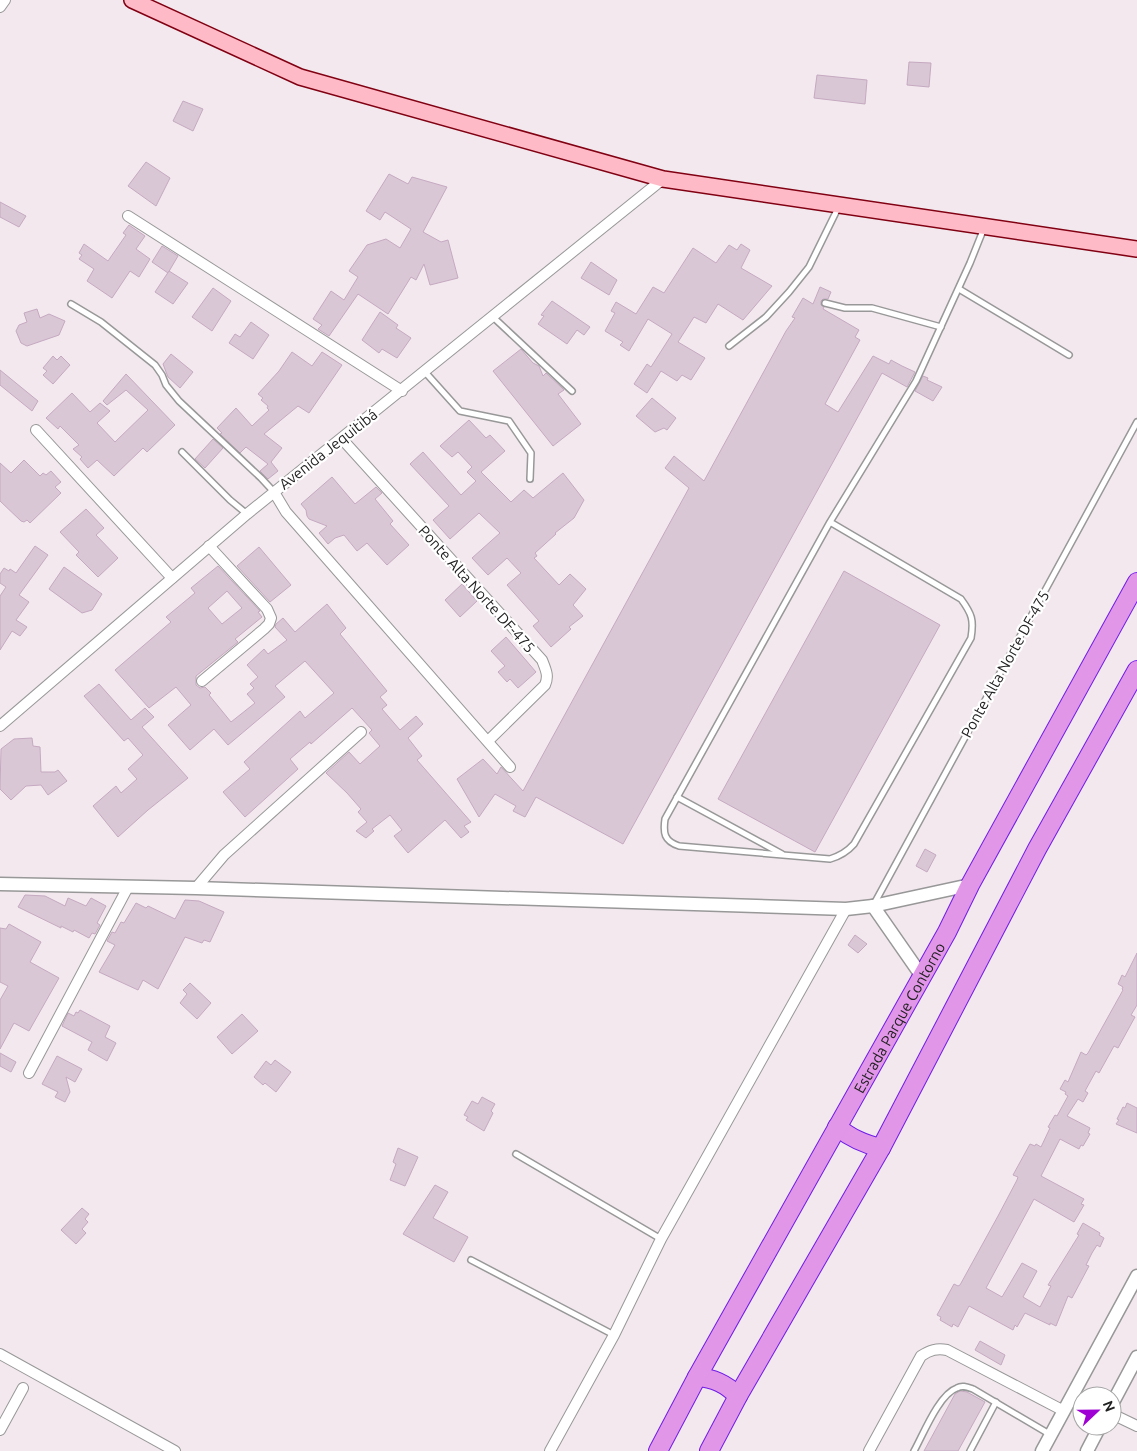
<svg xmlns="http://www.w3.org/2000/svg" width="1137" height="1451" font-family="Ubuntu,sans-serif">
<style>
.building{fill:#dac7d6;stroke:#c5a9c0;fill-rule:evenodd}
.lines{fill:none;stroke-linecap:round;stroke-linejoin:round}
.service-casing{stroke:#989898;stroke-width:8}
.minor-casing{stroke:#989898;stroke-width:12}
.tertiary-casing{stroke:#989898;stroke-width:15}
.secondary-casing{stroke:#810012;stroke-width:18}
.trunk-casing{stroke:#701de8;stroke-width:20}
.service{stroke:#fff;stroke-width:5}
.minor{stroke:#fff;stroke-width:10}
.tertiary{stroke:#fff;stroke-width:12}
.secondary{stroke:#febac7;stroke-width:15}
.trunk{stroke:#e196e7;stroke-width:18}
.labels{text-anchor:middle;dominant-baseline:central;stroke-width:4.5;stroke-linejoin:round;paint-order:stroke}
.street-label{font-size:15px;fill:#212121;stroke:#fff}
</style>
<rect width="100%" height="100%" fill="#f2e8ee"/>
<g class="building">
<path d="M 909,62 L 931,63 L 929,87 L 907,85 Z"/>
<path d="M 817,75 L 867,80 L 865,104 L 814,98 Z"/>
<path d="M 183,101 L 203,109 L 193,131 L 173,121 Z"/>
<path d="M 146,162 L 170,178 L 156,206 L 128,186 Z"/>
<path d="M 389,174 L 408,184 L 412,177 L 447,187 L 423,232 L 441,242 L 448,240 L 458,278 L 430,285 L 424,264 L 416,280 L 411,277 L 388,314 L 358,294 L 329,336 L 318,329 L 322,325 L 313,319 L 331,291 L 344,300 L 358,277 L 349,271 L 367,245 L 386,239 L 400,248 L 411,229 L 385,212 L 380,220 L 366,211 Z"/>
<path d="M 0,202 L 26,216 L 19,227 L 0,217 Z"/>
<path d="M 129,225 L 145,236 L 136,249 L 150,259 L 139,277 L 130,271 L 112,298 L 87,281 L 94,269 L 79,259 L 82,255 L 79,253 L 84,244 L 108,261 L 126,235 L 123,233 Z"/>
<path d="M 741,244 L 750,250 L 741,268 L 772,286 L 743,320 L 718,304 L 706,323 L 694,317 L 678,342 L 705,358 L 691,380 L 682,375 L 677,381 L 661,371 L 647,393 L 634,384 L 647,364 L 651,367 L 672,334 L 648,319 L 629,351 L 620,345 L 623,342 L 605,331 L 615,313 L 611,311 L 616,302 L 636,314 L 653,287 L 664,293 L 693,248 L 716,263 L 729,245 L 737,250 Z"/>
<path d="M 162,246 L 178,256 L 168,273 L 152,262 Z"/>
<path d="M 591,262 L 617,280 L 609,295 L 581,278 Z"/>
<path d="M 169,271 L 188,283 L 173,304 L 155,292 Z"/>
<path d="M 820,287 L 831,292 L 828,299 L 823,299 L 821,301 L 821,305 L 824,307 L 823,309 L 859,330 L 855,337 L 860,340 L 825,404 L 838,412 L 873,356 L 889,364 L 891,360 L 902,366 L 915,372 L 907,387 L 882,373 L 623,844 L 536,797 L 525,817 L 513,811 L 516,806 L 495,794 L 479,817 L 457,779 L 483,759 L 497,774 L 501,767 L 523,791 L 689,488 L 665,468 L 674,456 L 704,481 L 786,331 L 795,318 L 792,317 L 803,298 L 813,304 Z"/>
<path d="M 213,288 L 231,301 L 212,331 L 192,317 Z"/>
<path d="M 552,301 L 590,327 L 584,335 L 577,330 L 567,344 L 538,324 L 544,316 L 541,315 Z"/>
<path d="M 37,309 L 40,318 L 49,314 L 65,321 L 59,335 L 27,346 L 21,343 L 16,331 L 19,325 L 27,322 L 24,313 Z"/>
<path d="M 380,312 L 398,325 L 396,328 L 411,338 L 397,358 L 382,349 L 379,353 L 362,340 Z"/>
<path d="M 251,322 L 269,335 L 253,359 L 229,343 L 235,334 L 240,337 Z"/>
<path d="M 521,349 L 533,363 L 539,366 L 543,376 L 546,373 L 561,387 L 564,390 L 558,394 L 581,424 L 553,446 L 493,371 Z"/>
<path d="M 292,352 L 312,366 L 322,352 L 342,365 L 309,413 L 298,406 L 264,434 L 282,448 L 271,462 L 278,471 L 268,479 L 260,471 L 268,464 L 246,447 L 240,453 L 220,434 L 222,433 L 217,428 L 236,408 L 252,426 L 269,410 L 267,408 L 268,406 L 261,400 L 263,398 L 258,394 L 279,371 Z"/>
<path d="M 171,354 L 193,372 L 180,388 L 168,377 L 163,364 Z"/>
<path d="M 53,356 L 57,360 L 61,356 L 70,365 L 53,384 L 43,375 L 47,371 L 43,368 Z"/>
<path d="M 0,370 L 38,401 L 32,411 L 0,385 Z"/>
<path d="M 126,374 L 175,425 L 147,452 L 143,448 L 114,476 L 97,460 L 88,468 L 80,459 L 82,457 L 73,449 L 79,445 L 60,426 L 58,429 L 46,418 L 72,393 L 90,412 L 100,403 L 110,411 L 97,423 L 115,442 L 148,410 L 126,390 L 107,405 L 103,401 Z"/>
<path d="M 923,376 L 928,378 L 927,380 L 942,387 L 933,401 L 915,391 Z"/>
<path d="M 652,398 L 676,418 L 667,430 L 664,428 L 655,432 L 636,416 Z"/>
<path d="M 469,420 L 486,438 L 490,435 L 505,451 L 481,472 L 511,502 L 524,490 L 533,498 L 563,473 L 584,500 L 574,518 L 555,533 L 556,534 L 535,553 L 537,556 L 534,558 L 559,585 L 570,574 L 586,589 L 573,605 L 583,616 L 569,627 L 571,629 L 551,647 L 533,626 L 539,621 L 507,585 L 521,573 L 507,558 L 488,575 L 472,558 L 500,533 L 479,513 L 450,539 L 433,520 L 449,506 L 410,464 L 423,452 L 461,495 L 476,481 L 467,472 L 472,467 L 458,452 L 452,457 L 440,446 Z"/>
<path d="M 213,439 L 223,448 L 205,468 L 195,459 Z"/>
<path d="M 24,460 L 40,476 L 43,473 L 46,475 L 51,471 L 61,482 L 55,487 L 61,493 L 30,523 L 27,520 L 24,522 L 21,521 L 0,501 L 0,463 L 11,473 Z"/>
<path d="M 332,477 L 355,504 L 376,487 L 382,493 L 375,499 L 393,521 L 390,524 L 409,545 L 387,565 L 367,543 L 357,551 L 344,535 L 335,538 L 328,544 L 319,533 L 327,526 L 309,519 L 307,516 L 306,510 L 301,504 Z"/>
<path d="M 86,509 L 104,528 L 96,535 L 118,558 L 98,577 L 76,555 L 79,552 L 60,532 Z"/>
<path d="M 35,546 L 48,555 L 19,595 L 29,602 L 16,620 L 27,627 L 20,636 L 12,631 L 0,650 L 0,596 L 6,587 L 0,583 L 0,574 L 4,568 L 9,571 L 10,569 L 16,573 Z"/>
<path d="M 259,547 L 291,585 L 270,602 L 237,566 Z"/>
<path d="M 218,566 L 260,611 L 258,612 L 262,617 L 235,639 L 238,642 L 196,676 L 196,685 L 200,688 L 205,687 L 211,693 L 209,695 L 231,722 L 255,703 L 247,694 L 254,688 L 250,684 L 258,677 L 247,665 L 264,649 L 268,654 L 287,640 L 275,627 L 276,624 L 283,618 L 295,632 L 327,604 L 346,628 L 340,634 L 387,691 L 380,697 L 387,705 L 382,709 L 400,730 L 416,716 L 423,724 L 408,738 L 422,756 L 417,760 L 471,822 L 464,826 L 469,832 L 461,838 L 445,820 L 408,853 L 394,836 L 402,830 L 390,815 L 372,829 L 374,831 L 366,838 L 356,831 L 367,822 L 358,812 L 361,809 L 347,793 L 326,773 L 349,752 L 360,764 L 380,746 L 369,733 L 372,730 L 352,708 L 311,744 L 310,742 L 290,759 L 298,769 L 245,817 L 223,792 L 250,769 L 244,762 L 300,711 L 305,718 L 334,693 L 305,661 L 275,686 L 285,697 L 228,745 L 214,729 L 190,750 L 168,725 L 191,705 L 176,687 L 149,708 L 115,670 L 171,622 L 166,617 L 195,593 L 191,588 ZM 227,591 L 242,608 L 222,624 L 208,608 Z"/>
<path d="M 64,567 L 102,594 L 92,610 L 82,613 L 49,589 Z"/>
<path d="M 844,571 L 940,625 L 815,852 L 718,799 Z"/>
<path d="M 462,584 L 477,601 L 460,617 L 445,600 Z"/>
<path d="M 506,637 L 536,672 L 518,688 L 510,679 L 507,682 L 498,672 L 505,666 L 491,651 Z"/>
<path d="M 99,684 L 131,720 L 145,708 L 154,717 L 142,727 L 188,778 L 148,810 L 118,837 L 93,806 L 116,786 L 121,793 L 137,779 L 128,769 L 143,755 L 128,738 L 124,741 L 84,696 Z"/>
<path d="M 32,738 L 33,746 L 40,747 L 41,772 L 55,772 L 58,770 L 67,781 L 48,795 L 41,785 L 26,786 L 11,800 L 0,789 L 1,749 L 14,739 Z"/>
<path d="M 925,849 L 936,855 L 927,872 L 916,866 Z"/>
<path d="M 25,895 L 45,896 L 65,906 L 68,898 L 86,906 L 91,898 L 106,906 L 97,923 L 100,925 L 95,934 L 92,933 L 89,938 L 74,930 L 73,932 L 61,926 L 61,928 L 18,907 Z"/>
<path d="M 185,900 L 199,901 L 224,912 L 210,942 L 204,940 L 202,943 L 185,937 L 158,989 L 143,980 L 138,990 L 99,972 L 115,945 L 107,941 L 112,932 L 115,933 L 121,922 L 124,923 L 136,903 L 146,908 L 148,906 L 175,919 Z"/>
<path d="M 9,924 L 41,942 L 30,962 L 59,978 L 29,1031 L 14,1023 L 0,1049 L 0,1000 L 8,986 L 0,982 L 0,928 L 6,929 Z"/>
<path d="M 855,935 L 867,944 L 858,953 L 848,945 Z"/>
<path d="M 1137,953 L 1137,1005 L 1131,1015 L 1135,1017 L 1118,1048 L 1114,1046 L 1099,1073 L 1096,1071 L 1085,1091 L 1088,1093 L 1083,1102 L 1078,1099 L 1067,1116 L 1090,1128 L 1088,1133 L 1090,1134 L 1083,1146 L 1081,1145 L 1079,1149 L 1060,1139 L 1041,1176 L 1084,1199 L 1081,1204 L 1084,1205 L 1074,1222 L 1034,1199 L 986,1288 L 1002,1297 L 1022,1263 L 1037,1271 L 1023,1297 L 1040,1307 L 1051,1286 L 1048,1285 L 1079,1235 L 1077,1234 L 1083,1223 L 1100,1233 L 1099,1235 L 1104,1238 L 1100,1247 L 1097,1245 L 1092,1253 L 1086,1265 L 1089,1266 L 1072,1298 L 1068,1296 L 1056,1326 L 1050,1323 L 1050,1325 L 1025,1313 L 1017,1327 L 1015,1325 L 1013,1330 L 969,1306 L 958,1327 L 953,1324 L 952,1327 L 940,1320 L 941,1317 L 937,1315 L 954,1284 L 958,1286 L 960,1285 L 998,1216 L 1017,1180 L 1018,1177 L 1013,1175 L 1030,1144 L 1035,1146 L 1036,1144 L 1041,1147 L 1050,1128 L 1048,1127 L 1055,1115 L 1057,1116 L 1068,1096 L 1065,1094 L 1066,1092 L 1060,1089 L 1065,1080 L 1068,1082 L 1081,1052 L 1086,1055 L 1088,1053 L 1123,990 L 1122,989 L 1123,987 L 1118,984 L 1122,975 L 1125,977 Z"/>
<path d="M 190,983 L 211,1003 L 197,1019 L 180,1003 L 187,994 L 183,990 Z"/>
<path d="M 80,1010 L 110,1026 L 105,1037 L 116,1043 L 107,1061 L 88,1050 L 92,1042 L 62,1026 L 68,1013 L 74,1016 L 76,1012 L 78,1013 Z"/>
<path d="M 242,1014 L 258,1031 L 232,1054 L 217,1037 Z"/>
<path d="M 0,1053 L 16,1062 L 11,1072 L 0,1066 Z"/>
<path d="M 57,1056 L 82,1069 L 75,1082 L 66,1077 L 70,1092 L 65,1102 L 55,1097 L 58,1092 L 42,1084 Z"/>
<path d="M 275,1060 L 291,1072 L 276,1092 L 265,1083 L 263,1085 L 254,1077 L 266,1061 L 271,1065 Z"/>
<path d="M 482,1097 L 495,1104 L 491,1111 L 493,1113 L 484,1131 L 466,1120 L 468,1117 L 464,1115 L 472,1101 L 478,1104 Z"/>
<path d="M 1127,1103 L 1137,1108 L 1137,1133 L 1116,1124 L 1119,1120 L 1117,1119 L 1123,1107 L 1125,1108 Z"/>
<path d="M 398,1148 L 418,1157 L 405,1186 L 390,1180 L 396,1164 L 393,1162 Z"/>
<path d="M 435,1185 L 448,1192 L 433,1218 L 468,1237 L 454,1262 L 403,1234 Z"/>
<path d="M 82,1208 L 89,1214 L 85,1219 L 88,1222 L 82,1229 L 86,1233 L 76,1244 L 61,1230 Z"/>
<path d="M 980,1341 L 1005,1355 L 1001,1365 L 975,1350 Z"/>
<path d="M 960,1391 L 967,1392 L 985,1402 L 958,1451 L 924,1451 L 955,1394 Z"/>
</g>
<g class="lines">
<defs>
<g id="service">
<path d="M 959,289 L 1069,355"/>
<path d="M 825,303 L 845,308 L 872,308 L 941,327"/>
<path d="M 71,304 L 101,322 L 155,365 L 162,375 L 166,385 L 179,401 L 261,478 L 274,492"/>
<path d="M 493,317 L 572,391"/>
<path d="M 729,346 L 766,317 L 789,292 L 809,267 L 839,206"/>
<path d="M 425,372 L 460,411 L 509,421 L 531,453 L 530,479"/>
<path d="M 182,452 L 230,500 L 247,514"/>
<path d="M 830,522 L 961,599 C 972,614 974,620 971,638 L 854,844 C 847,852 840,856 830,859 L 679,846 C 664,841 663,833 665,819 L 830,522 L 916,381 L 970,263 L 984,228"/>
<path d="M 677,797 L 782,854"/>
<path d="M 874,904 L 1137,422"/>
<path d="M 516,1154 L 661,1239"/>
<path d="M 471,1260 L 614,1335"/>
<path d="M 914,1451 C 923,1435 939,1394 957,1388 C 962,1385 967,1387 973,1389 L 1051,1435"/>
<path d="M 970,1451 L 996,1402"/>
</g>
<g id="minor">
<path d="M 0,7 L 5,0"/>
<path d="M 128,216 L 402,391"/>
<path d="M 36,430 L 172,578"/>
<path d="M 342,439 L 542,660 C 546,670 549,676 545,685 L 488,741"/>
<path d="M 274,492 L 286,512 L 510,767"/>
<path d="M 202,681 L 264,629 L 269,624 L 271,618 L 267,609 L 209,546"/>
<path d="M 0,726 L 247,514 L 663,179"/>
<path d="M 196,888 L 224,855 L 361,732"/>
<path d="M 29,1073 L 128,887"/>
<path d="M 0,1354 L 175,1451"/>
<path d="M 1112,1414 L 1137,1426"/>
<path d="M 0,1430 L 23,1388"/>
<path d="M 550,1451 L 614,1335 L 661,1239 L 846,909"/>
<path d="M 869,1451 L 921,1356 C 930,1350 937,1348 947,1350 L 1064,1411"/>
</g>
<g id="tertiary">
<path d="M 0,884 L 196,888 L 846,909 L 873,906 L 970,885"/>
<path d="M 873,906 L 921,975"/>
<path d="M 1112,1404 L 1137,1357"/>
<path d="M 1042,1451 L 1137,1276"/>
<path d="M 1087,1451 L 1100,1426"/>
</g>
<path id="secondary" d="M 132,0 L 300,77 L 663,179 L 1137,249"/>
<g id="trunk">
<path d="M 837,1127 C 851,1138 863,1144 881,1148"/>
<path d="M 697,1377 C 714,1378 726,1384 738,1396"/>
<path id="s1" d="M 658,1451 L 697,1377 L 947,932 L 970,885 L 1137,582"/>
<path d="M 709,1451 L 738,1396 L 881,1148 L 1037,849 L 1137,670"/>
</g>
</defs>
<use href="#service" class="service-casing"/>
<use href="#minor" class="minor-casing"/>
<use href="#tertiary" class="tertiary-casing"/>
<use href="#secondary" class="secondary-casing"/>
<use href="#trunk" class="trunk-casing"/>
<use href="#service" class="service"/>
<use href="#minor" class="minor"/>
<use href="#tertiary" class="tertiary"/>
<use href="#secondary" class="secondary"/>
<use href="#trunk" class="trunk"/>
</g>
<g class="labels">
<g class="street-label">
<text transform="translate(328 449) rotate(-38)">Avenida Jequitibá</text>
<text transform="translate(477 589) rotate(48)">Ponte Alta Norte DF-475</text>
<text transform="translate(1005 664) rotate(-61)">Ponte Alta Norte DF-475</text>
<text stroke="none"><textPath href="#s1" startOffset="496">Estrada Parque Contorno</textPath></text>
</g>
</g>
<g transform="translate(1097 1411) rotate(68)"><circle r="24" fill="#ffffff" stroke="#a6a6a6"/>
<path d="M0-4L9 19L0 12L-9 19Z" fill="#9f00d3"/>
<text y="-8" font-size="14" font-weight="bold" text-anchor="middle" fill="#212121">N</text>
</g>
</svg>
